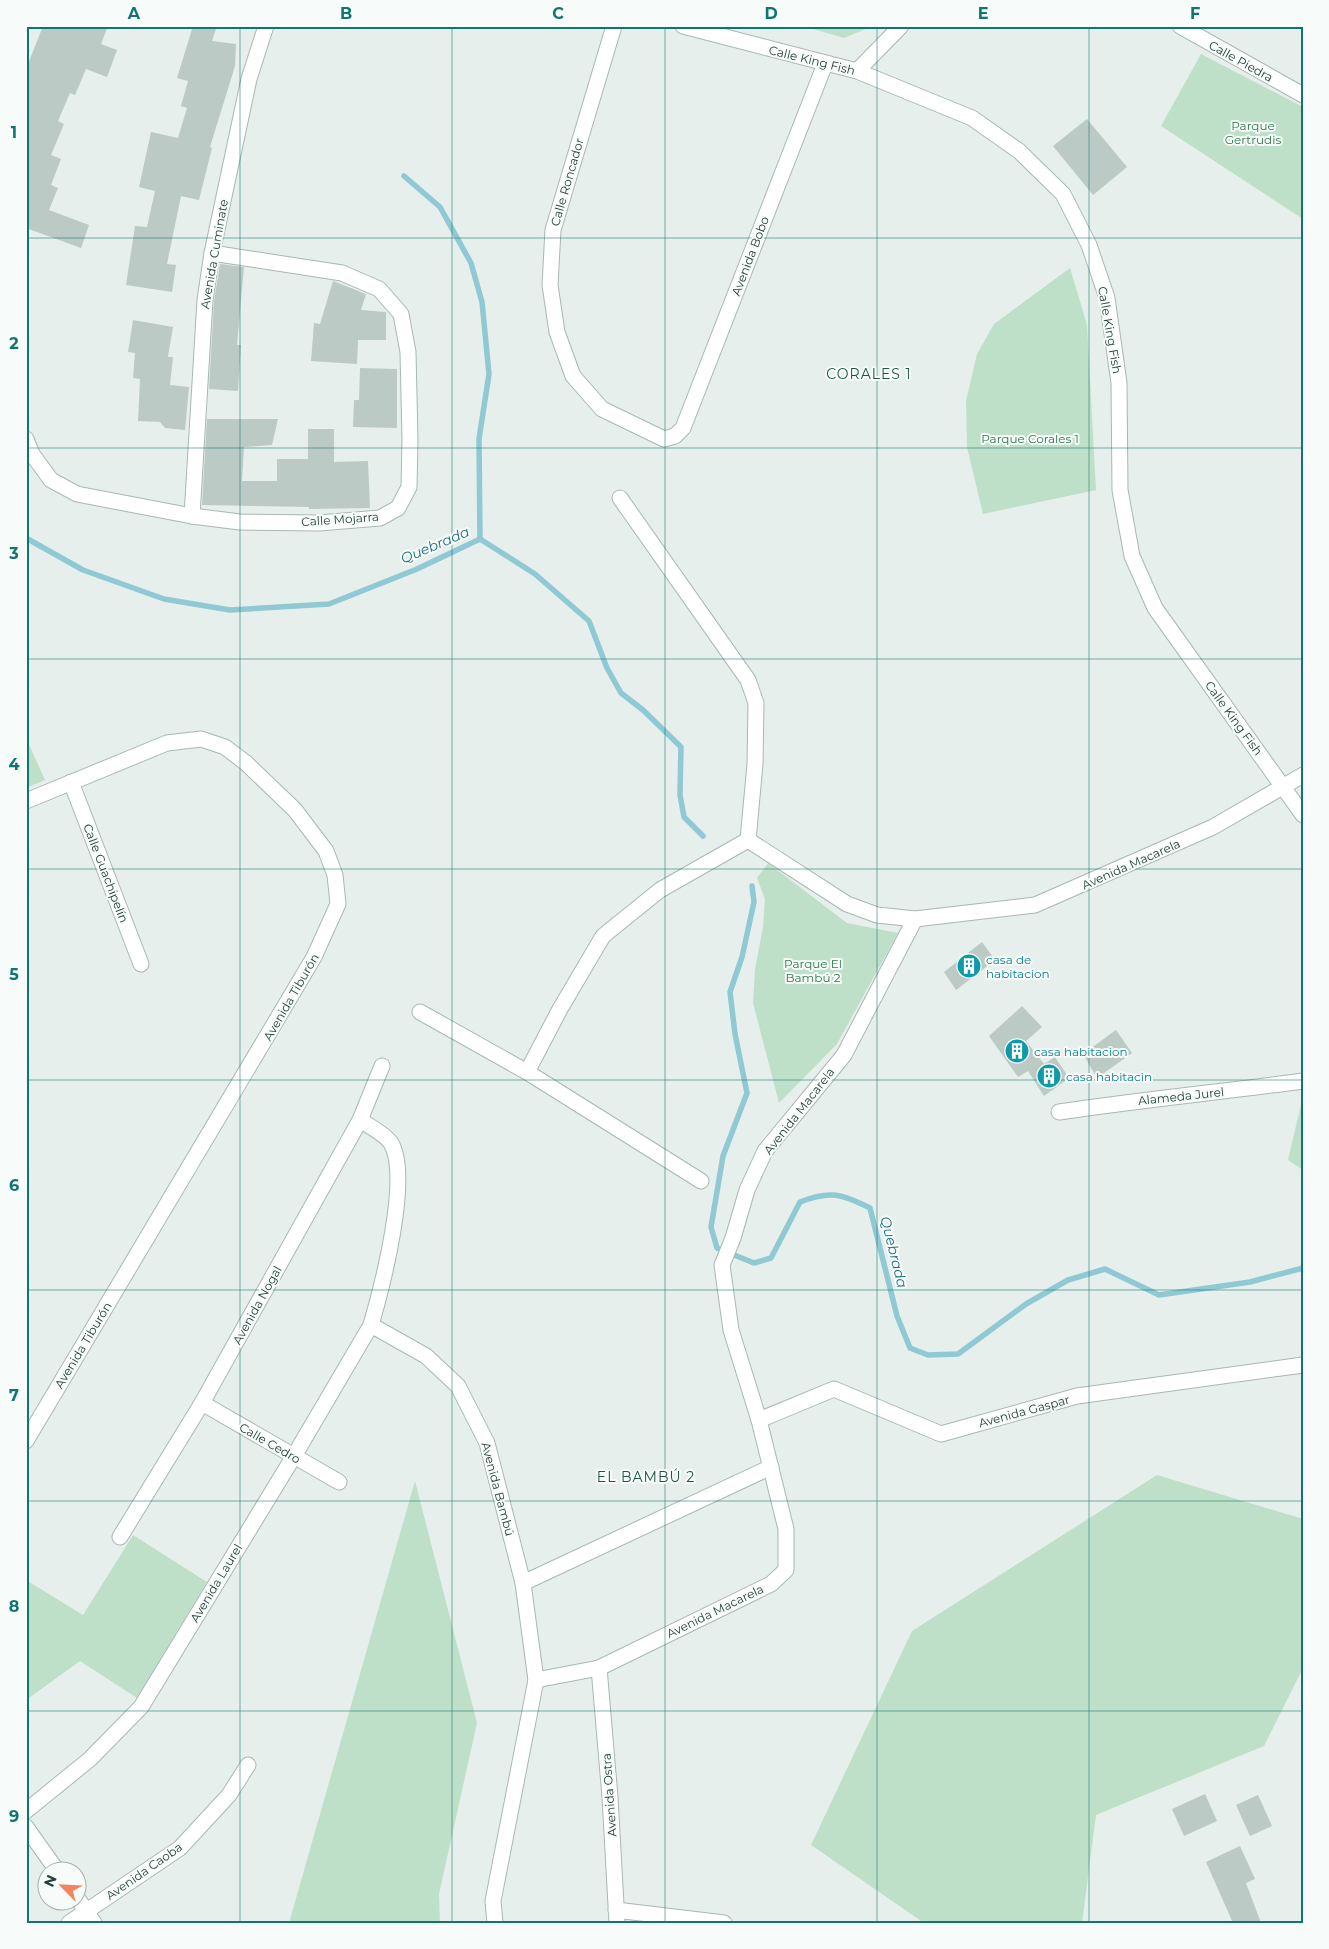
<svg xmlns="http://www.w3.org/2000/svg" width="1329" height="1949" font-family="Montserrat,sans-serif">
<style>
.green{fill:#bfe0c8}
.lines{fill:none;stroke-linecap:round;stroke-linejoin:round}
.stream{stroke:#8ec9d4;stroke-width:5.5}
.building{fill:#bbcac4}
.minor-casing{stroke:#a8b8b2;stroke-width:17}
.tertiary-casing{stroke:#a8b8b2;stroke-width:17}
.minor{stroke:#fff;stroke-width:15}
.tertiary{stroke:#fff;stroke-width:15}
.grid{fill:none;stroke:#0f766e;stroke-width:1;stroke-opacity:0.55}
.labels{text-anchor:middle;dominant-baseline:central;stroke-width:4;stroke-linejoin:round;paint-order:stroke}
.street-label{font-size:12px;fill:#24423a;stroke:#f7fbf9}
.park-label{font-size:12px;fill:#2d7a4b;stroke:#f7fbf9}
.culture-label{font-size:12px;fill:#0d838f;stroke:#f7fbf9;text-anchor:start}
.neighbourhood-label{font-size:14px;letter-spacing:1px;fill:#1f5548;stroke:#f7fbf9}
.water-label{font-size:14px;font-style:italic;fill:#1c6f80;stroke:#f7fbf9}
.neatline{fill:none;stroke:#0f766e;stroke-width:2}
.grid-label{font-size:16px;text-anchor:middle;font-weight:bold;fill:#0f766e}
</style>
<rect width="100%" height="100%" fill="#e6efeb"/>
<g class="green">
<path d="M 803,26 L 873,26 L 844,38 Z"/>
<path d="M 1201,54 L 1303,107 L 1303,219 L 1161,126 Z"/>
<path d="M 1070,268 L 1087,325 L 1096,490 L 983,514 L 967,447 L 966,401 L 977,354 L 994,324 Z"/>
<path d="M 26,738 L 45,780 L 26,788 Z"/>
<path d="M 768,863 L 847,923 L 898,933 L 837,1044 L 779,1103 L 753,1003 L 755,969 L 763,927 L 765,899 L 757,878 Z"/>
<path d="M 1302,1100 L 1303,1100 L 1303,1170 L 1288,1160 Z"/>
<path d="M 1157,1475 L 1303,1519 L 1303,1668 L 1264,1746 L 1096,1815 L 1082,1923 L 924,1923 L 811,1845 L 912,1631 Z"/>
<path d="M 415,1481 L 477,1723 L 439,1894 L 440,1923 L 289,1923 Z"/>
<path d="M 133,1535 L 207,1582 L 137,1698 L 80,1661 L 26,1700 L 26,1580 L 83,1615 Z"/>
</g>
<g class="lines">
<g class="stream">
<path d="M 404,176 L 440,207 L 471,263 L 482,302 L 489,374 L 479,439 L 480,539"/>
<path d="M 26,538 L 83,570 L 164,599 L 230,610 L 329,604 L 417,569 L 480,539"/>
<path d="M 480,539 L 535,574 L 589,621 L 607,668 L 621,693 L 643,710 L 681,747 L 680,795 L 684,817 L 703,836"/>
<path d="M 752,886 L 754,902 L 742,957 L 730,992 L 735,1034 L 747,1093 L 723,1156 L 711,1227 L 717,1248 L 754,1263 L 771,1258 L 800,1202 C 830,1190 842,1194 870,1208 L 897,1316 L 910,1348 L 928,1355 L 958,1354 L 1026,1304 L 1068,1280 L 1105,1269 L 1159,1295 L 1250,1282 L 1303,1268"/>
</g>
</g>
<g class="building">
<path d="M 43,26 L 108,26 L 101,44 L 117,50 L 107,77 L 86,69 L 75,95 L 70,93 L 58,121 L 64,124 L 51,155 L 61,159 L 51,185 L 58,188 L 49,210 L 89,225 L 81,248 L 26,228 L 26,69 Z"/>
<path d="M 193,26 L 217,26 L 212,41 L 236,44 L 235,66 L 210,147 L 212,148 L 199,200 L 181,196 L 167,264 L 176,265 L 172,292 L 126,285 L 135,226 L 147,227 L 155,191 L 139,187 L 151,132 L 178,138 L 187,108 L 181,106 L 188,81 L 177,78 Z"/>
<path d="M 1087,119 L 1127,167 L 1093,195 L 1053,146 Z"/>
<path d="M 220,264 L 244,267 L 237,345 L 241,345 L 238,391 L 209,389 L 214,301 Z"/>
<path d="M 333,281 L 366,294 L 361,310 L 386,312 L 386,340 L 358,340 L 357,364 L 311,361 L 314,323 L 320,324 Z"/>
<path d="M 133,320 L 173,327 L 168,357 L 173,357 L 170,385 L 189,387 L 185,430 L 165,428 L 160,422 L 138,421 L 140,379 L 133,378 L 135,353 L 128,352 Z"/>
<path d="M 360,368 L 397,369 L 397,428 L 353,427 L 354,400 L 359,400 Z"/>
<path d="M 207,419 L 278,419 L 272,445 L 244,447 L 242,481 L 277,481 L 277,459 L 308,459 L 308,429 L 334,429 L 334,462 L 368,461 L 370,508 L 309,509 L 309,507 L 202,505 Z"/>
<path d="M 982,942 L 995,960 L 956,990 L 944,972 Z"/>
<path d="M 1022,1006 L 1042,1027 L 1026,1041 L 1044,1064 L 1055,1057 L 1069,1078 L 1044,1096 L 1028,1071 L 1018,1077 L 989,1036 Z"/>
<path d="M 1116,1030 L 1132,1053 L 1097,1078 L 1083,1054 Z"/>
<path d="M 1205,1794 L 1217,1821 L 1184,1836 L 1172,1809 Z"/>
<path d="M 1258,1795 L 1272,1826 L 1250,1836 L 1236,1805 Z"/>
<path d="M 1240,1846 L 1255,1879 L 1246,1883 L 1261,1923 L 1233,1923 L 1206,1862 Z"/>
</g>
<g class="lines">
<defs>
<g id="minor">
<path d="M 614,26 L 553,230 L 550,285 L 557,332 L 573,376 L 602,409 L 664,439 L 675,436 L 683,428 L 825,64"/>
<path d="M 1180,26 L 1303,95"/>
<path d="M 26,439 L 32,454 L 51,480 L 77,494 L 192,516 L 240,522 L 319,523 L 380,518 L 398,508 L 409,487 L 410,440 L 408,352 L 401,314 L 379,289 L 342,273 L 212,253"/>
<path d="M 620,498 L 748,680 L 756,703 L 755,764 L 748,840 L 847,904 L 877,915 L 915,919 L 1035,905 L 1213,827 L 1303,775"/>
<path d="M 192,516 L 205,300 L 212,253 L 249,79 L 266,26"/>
<path d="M 71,782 L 141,964"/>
<path d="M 26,801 L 167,743 L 201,739 L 225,747 L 246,763 L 295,810 L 326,851 L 335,875 L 338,904 L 314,957 L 26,1441"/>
<path d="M 420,1012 L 527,1072 L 701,1181"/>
<path d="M 527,1072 L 560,1009 L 603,936 L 660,890 L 748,840"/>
<path d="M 1059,1112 C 1140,1100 1221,1092 1303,1081"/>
<path d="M 360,1120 C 369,1126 385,1134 391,1143 C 411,1177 382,1287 371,1325 L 426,1356 L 458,1386 L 487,1443 L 523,1583 L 536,1680 L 493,1901 L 495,1923"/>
<path d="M 202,1403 L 339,1482"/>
<path d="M 759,1420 L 834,1389 L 941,1434 L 1077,1396 L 1303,1365"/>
<path d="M 120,1537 L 202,1403 L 360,1120 L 382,1066"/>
<path d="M 523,1583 L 771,1467"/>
<path d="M 599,1668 L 610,1797 L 617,1923"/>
<path d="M 536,1680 L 599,1668 L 771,1584 L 786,1570 L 786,1529 L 759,1420 L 731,1330 L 722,1265 L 733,1238 L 747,1190 L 765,1151 L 844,1055 L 915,919"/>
<path d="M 26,1811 L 90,1759 L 141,1707 L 294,1456 L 371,1325"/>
<path d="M 26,1827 L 58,1872"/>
<path d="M 78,1899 L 94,1923"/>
<path d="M 616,1910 L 724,1923"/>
<path d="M 69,1923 L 180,1848 L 229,1795 L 248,1765"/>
</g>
<g id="tertiary">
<path d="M 683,26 L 857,71 L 972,118 L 1019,151 L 1063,194 L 1089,245 L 1107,298 L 1119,383 L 1120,490 L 1132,556 L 1155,608 L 1303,815"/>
<path d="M 857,71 L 901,26"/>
</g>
</defs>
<use href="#minor" class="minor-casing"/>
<use href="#tertiary" class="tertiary-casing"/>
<use href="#minor" class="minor"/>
<use href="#tertiary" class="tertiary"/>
</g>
<path class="grid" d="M 240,26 L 240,1923M 452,26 L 452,1923M 665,26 L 665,1923M 877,26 L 877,1923M 1089,26 L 1089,1923M 26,238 L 1303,238M 26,448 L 1303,448M 26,659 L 1303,659M 26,869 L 1303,869M 26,1080 L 1303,1080M 26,1290 L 1303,1290M 26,1501 L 1303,1501M 26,1711 L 1303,1711"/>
<defs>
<symbol id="building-disc" viewBox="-11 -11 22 22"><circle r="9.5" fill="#0f9aa8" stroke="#f7fbf9"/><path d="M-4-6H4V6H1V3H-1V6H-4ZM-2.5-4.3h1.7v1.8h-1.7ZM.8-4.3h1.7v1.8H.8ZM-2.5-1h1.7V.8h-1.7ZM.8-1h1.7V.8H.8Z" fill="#fff"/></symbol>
</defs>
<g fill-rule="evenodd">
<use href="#building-disc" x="955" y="952" width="28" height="28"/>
<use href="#building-disc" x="1003" y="1037" width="28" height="28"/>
<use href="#building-disc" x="1035" y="1062" width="28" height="28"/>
</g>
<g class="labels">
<g class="street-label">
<text transform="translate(812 60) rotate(14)">Calle King Fish</text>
<text transform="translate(1241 61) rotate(29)">Calle Piedra</text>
<text transform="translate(567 182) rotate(-74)">Calle Roncador</text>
<text transform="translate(214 254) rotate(-80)">Avenida Cuminate</text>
<text transform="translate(750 256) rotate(-69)">Avenida Bobo</text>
<text transform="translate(1110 330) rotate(80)">Calle King Fish</text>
<text transform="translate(340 519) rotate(-4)">Calle Mojarra</text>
<text transform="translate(1234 718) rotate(54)">Calle King Fish</text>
<text transform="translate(1131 864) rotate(-24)">Avenida Macarela</text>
<text transform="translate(106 873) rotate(69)">Calle Guachipelín</text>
<text transform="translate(291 997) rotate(-60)">Avenida Tiburón</text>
<text transform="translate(1181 1096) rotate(-6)">Alameda Jurel</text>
<text transform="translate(799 1111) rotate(-52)">Avenida Macarela</text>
<text transform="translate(257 1305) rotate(-61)">Avenida Nogal</text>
<text transform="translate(83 1345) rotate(-59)">Avenida Tiburón</text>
<text transform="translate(1024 1411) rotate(-15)">Avenida Gaspar</text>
<text transform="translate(270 1443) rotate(30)">Calle Cedro</text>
<text transform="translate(498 1489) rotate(75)">Avenida Bambú</text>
<text transform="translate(216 1583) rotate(-59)">Avenida Laurel</text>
<text transform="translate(715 1611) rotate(-26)">Avenida Macarela</text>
<text transform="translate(609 1795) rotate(-94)">Avenida Ostra</text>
<text transform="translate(144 1871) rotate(-35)">Avenida Caoba</text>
</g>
<g class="park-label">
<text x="1253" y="125">Parque<tspan x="1253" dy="14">Gertrudis</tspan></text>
<text x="1030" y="438">Parque Corales 1</text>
<text x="813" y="963">Parque El<tspan x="813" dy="14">Bambú 2</tspan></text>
</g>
<g class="culture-label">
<text x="986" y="959">casa de<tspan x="986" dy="14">habitacion</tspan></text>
<text x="1034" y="1051">casa habitacion</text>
<text x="1066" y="1076">casa habitacin</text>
</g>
<g class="neighbourhood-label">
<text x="869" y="374">CORALES 1</text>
<text x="646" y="1477">EL BAMBÚ 2</text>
</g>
<g class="water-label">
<text transform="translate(435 545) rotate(-23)">Quebrada</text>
<text transform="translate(894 1252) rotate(76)">Quebrada</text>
</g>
</g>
<rect width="1329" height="1949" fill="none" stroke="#f7fbf9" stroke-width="55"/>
<g transform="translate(62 1886) rotate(294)"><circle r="24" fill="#f7fbf9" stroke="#a3b1ad"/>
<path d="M0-4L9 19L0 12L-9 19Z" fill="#f4845f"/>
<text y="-8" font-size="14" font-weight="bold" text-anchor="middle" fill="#24423a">N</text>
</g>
<rect x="28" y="28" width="1274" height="1894" class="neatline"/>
<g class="grid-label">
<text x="134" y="19">A</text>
<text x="346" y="19">B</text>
<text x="558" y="19">C</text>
<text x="771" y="19">D</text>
<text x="983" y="19">E</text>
<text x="1195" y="19">F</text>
<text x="14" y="138">1</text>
<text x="14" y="349">2</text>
<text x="14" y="559">3</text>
<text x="14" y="770">4</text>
<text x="14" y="980">5</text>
<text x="14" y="1191">6</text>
<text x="14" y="1401">7</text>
<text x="14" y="1612">8</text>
<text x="14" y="1822">9</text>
</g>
</svg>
